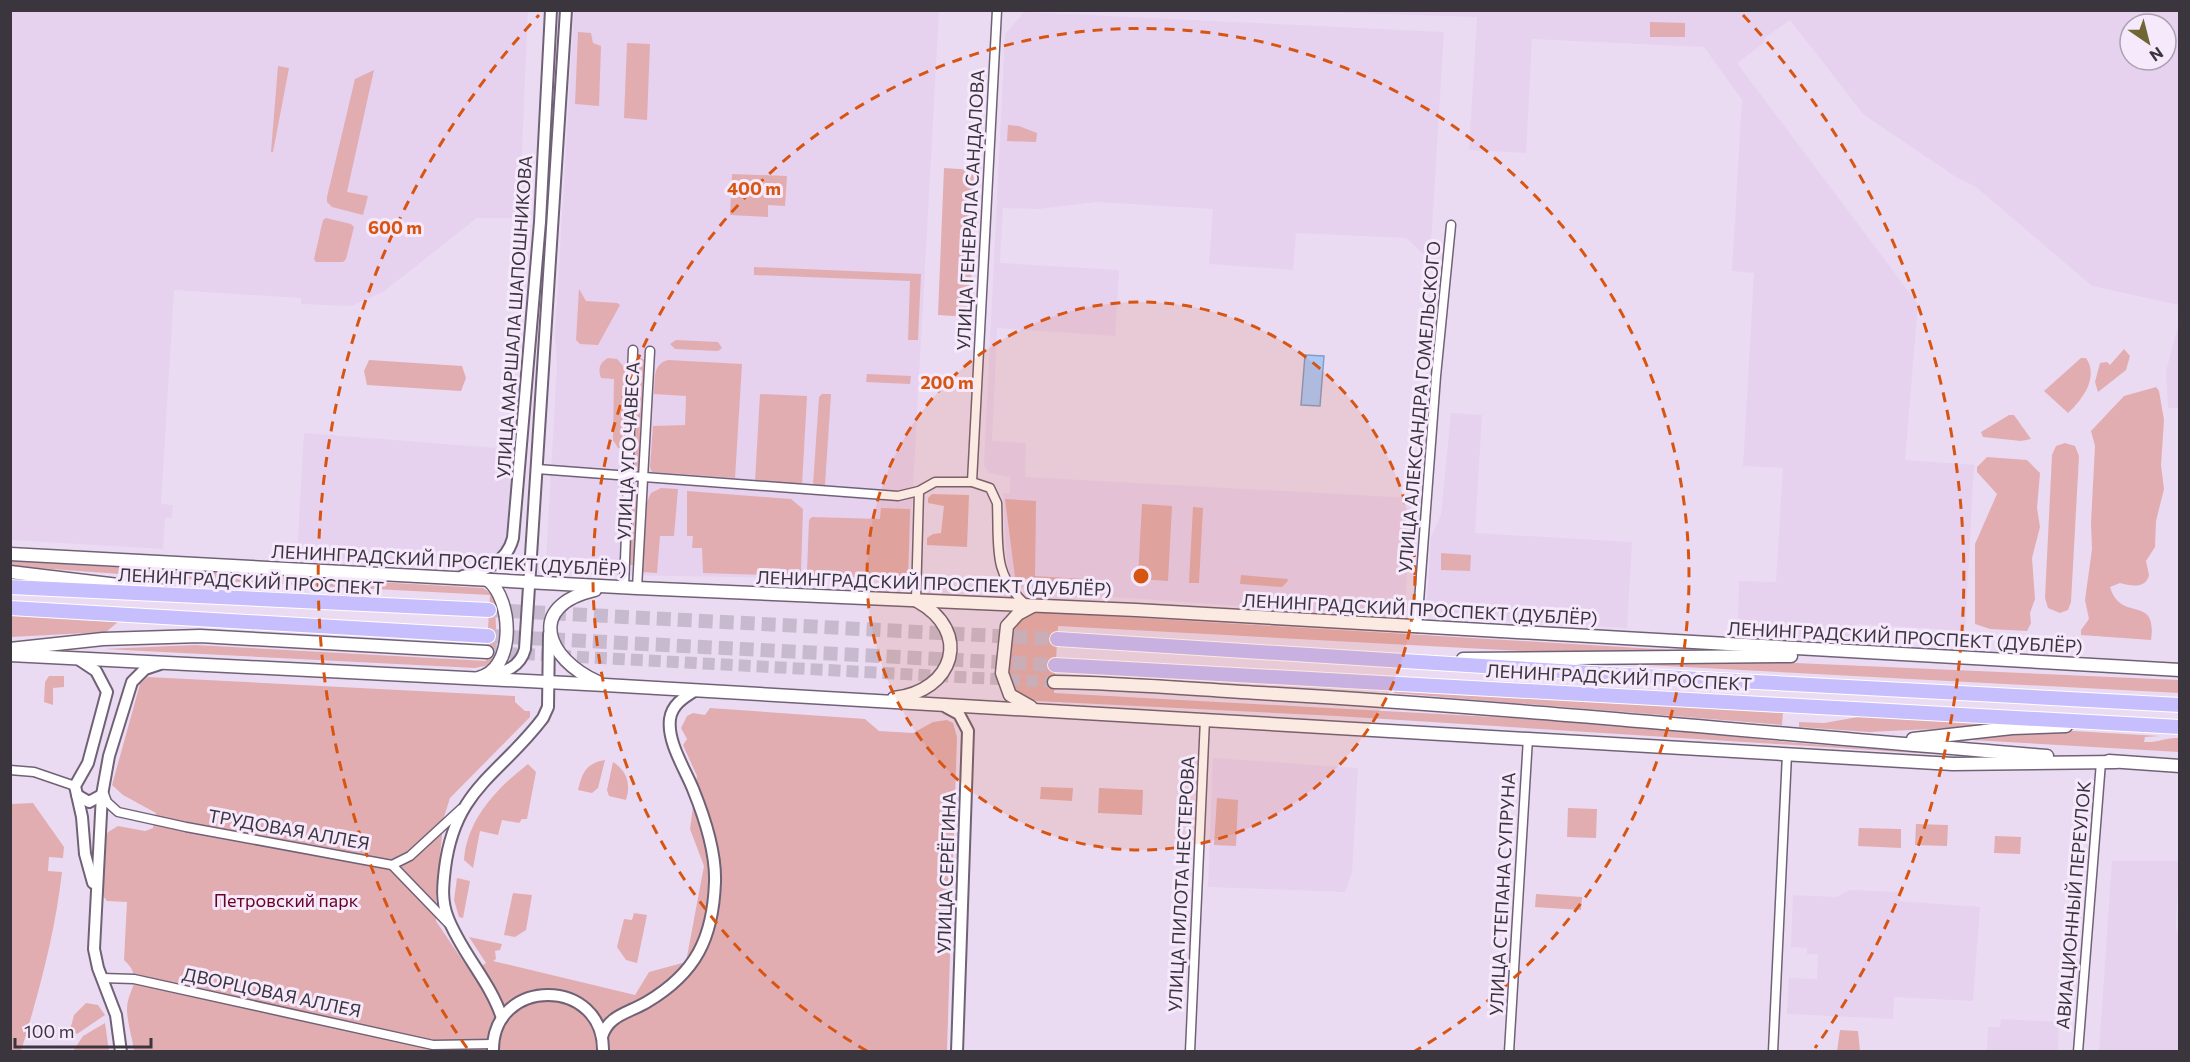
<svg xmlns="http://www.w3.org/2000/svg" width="2190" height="1062" font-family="Commissioner,sans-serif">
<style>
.built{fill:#e6d1ef;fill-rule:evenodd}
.green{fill:#e2adb1}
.water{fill:#a9c9fb;stroke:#889dc2;stroke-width:1.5}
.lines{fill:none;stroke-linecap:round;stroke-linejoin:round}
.secondary-tunnel{stroke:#c8bace;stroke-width:12;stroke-dasharray:12 6;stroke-linecap:butt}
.primary-tunnel{stroke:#c8bace;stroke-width:14;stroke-dasharray:14 7;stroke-linecap:butt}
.minor-casing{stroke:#706276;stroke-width:11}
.tertiary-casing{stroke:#706276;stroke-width:14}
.secondary-casing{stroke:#706276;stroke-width:15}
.primary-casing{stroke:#fff;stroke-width:16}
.minor{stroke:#fff;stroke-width:8}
.tertiary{stroke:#fff;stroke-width:10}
.secondary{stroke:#fff;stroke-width:12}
.primary{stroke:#c7bffd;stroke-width:14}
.ring{fill:none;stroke:#d75511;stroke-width:3;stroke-dasharray:10 8}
.labels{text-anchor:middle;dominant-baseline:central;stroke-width:6;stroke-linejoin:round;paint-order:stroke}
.street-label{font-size:18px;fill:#3b353e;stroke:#f6e9fc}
.park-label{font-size:18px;fill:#670321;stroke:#f6e9fc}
.centre{fill:#d75511;stroke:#f6e9fc;stroke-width:3}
.ring-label{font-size:18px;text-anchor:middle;font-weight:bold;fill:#d75511;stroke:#f6e9fc;stroke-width:6;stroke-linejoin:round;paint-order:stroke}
</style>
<rect width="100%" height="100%" fill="#ebdbf2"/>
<g class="built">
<path d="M 10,11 L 528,11 L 519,218 L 477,218 L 383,292 L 351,306 L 301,304 L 301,298 L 174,290 L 161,504 L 173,505 L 172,518 L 165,518 L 163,549 L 11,540 Z"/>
<path d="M 574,11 L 939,11 L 908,577 L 905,580 L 558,574 L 546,561 L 557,366 L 555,336 Z"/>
<path d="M 1291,11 L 2179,11 L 2179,305 L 2092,286 L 1976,187 L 1956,177 L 1864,115 L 1790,20 L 1765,38 L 1764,43 L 1737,63 L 1918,304 L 1905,460 L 1974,465 L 1965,631 L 1857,624 L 1855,634 L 1846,639 L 1734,635 L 1734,625 L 1738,619 L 1739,581 L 1776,582 L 1783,468 L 1743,466 L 1754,273 L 1732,271 L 1742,100 L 1704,47 L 1532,39 L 1526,153 L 1469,150 L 1477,17 ZM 2130,24 L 2166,24 L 2166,60 L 2130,60 Z"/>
<path d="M 1024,12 L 1444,32 L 1430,260 L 1406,238 L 1296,233 L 1293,270 L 1209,264 L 1213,209 L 1096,202 L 1038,209 L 1003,208 L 1000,263 L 1119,270 L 1115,336 L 997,328 L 992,441 L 1026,443 L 1025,477 L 1411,498 L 1405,608 L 1401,614 L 1394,617 L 1030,591 L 1014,585 L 1011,580 L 1007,561 L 1003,493 L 1010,493 L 1010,477 L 989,473 L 984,465 L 1005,34 Z"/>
<path d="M 2179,323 L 2179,408 L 2168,408 L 2166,371 Z"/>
<path d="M 1451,413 L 1482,415 L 1475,533 L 1632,542 L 1627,628 L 1441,617 L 1429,609 L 1427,601 L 1431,537 L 1441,515 Z"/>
<path d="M 304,433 L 510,449 L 512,475 L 507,543 L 499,554 L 485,561 L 428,558 L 407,562 L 297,556 Z"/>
<path d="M 1213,758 L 1358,768 L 1352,872 L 1345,892 L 1208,887 Z"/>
<path d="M 2112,861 L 2179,861 L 2176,926 L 2180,945 L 2179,1051 L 2099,1051 Z"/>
<path d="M 1849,890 L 1899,892 L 1899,901 L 1980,907 L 1973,1001 L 1894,997 L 1893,1019 L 1787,1014 L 1789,978 L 1817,979 L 1818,954 L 1807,954 L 1807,948 L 1791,947 L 1793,895 L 1837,897 Z"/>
<path d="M 2001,1019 L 2059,1022 L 2058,1051 L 1987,1051 L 1988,1027 L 2000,1027 Z"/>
</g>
<g class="green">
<path d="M 1650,22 L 1685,23 L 1685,37 L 1650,37 Z"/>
<path d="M 578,32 L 591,33 L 593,43 L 601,46 L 599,106 L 575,104 Z"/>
<path d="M 627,43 L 650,44 L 647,120 L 624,118 Z"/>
<path d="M 278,66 L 289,68 L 273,152 L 271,152 Z"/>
<path d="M 374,70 L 347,192 L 368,196 L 363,215 L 332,207 L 327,202 L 327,197 L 355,79 Z"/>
<path d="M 1008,125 L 1019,126 L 1037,133 L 1036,142 L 1007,141 Z"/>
<path d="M 944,168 L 974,170 L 970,273 L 973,279 L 968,317 L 938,315 Z"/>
<path d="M 732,174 L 787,176 L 785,206 L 768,205 L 768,217 L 730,215 Z"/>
<path d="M 326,218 L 351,224 L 354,227 L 346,259 L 343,262 L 316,262 L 314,259 L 323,220 Z"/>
<path d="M 754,267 L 921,274 L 918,340 L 908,340 L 910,281 L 754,275 Z"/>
<path d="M 579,289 L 586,301 L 617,303 L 620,305 L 598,345 L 580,344 L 576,340 Z"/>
<path d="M 676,340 L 718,342 L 722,348 L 718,351 L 675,349 L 670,344 Z"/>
<path d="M 2124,349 L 2130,356 L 2126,370 L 2098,392 L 2095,382 L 2100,363 L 2107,362 L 2110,365 Z"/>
<path d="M 639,357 L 644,360 L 638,475 L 633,474 Z"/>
<path d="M 608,358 L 617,359 L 625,368 L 622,448 L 618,448 L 613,440 L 614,379 L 601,378 C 598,369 599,363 608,358 Z"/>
<path d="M 2081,358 L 2086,358 C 2099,377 2083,399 2068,413 L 2044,391 Z"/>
<path d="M 369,360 L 462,366 L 466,378 L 461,391 L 367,385 L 364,371 Z"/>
<path d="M 668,360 L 742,364 L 735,478 L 652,472 L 650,467 L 653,426 L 685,425 L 686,396 L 654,394 C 655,381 652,364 668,360 Z"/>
<path d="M 867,374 L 911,376 L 910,384 L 866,382 Z"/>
<path d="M 2156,387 L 2159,391 L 2164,420 L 2161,465 L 2164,489 L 2156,521 L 2155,547 L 2146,561 L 2149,575 C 2146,589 2131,586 2120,583 L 2110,587 C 2121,624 2158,593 2151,640 L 2081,635 L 2081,630 L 2089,619 L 2085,600 L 2092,549 L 2091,523 L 2095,446 L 2091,431 L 2124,396 Z"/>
<path d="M 760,394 L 807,396 L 802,485 L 755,482 Z"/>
<path d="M 822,394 L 831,394 L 825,485 L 813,485 L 819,397 Z"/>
<path d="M 2009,415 L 2014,415 L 2031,439 L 2021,441 L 1983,437 L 1981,432 Z"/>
<path d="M 2065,443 L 2075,446 L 2079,456 L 2071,602 L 2068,610 L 2060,613 L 2048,608 L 2045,598 L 2052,455 L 2056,446 Z"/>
<path d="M 1987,457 L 2027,460 L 2040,473 L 2037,508 L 2040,527 L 2032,558 L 2035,599 L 2030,613 L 2031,623 L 2027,631 L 1990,629 L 1975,624 L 1975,544 L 1997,494 L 1977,472 L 1977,467 Z"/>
<path d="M 661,488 L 678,489 L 674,536 L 660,536 L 657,573 L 642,572 L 647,502 L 651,493 Z"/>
<path d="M 631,491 L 638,491 L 634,565 L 628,565 Z"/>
<path d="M 687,491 L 791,499 L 803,509 L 801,571 L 795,576 L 703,573 L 702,548 L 692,548 L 693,536 L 687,536 Z"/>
<path d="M 932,494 L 969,495 L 967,547 L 927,545 L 927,538 L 933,534 L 941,533 L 944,506 L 928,503 L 928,498 Z"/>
<path d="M 1005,499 L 1036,501 L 1035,576 L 1099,580 L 1099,585 L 1053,582 L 1035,577 L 1034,580 L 1015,577 Z"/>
<path d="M 1142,504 L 1172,506 L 1168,581 L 1138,579 Z"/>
<path d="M 1193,507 L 1203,508 L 1199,583 L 1189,583 Z"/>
<path d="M 881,508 L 910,509 L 908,579 L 812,576 L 807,571 L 809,520 L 812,517 L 880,519 Z"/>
<path d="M 1441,553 L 1471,555 L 1470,571 L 1441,570 Z"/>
<path d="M 10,561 L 483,588 L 493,595 L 495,602 L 497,652 L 489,665 L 475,668 L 104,649 L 195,645 L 486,661 L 490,595 L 201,580 L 11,566 Z"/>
<path d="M 1241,575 L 1288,579 L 1287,582 L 1282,587 L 1240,584 Z"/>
<path d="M 1041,612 L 1705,652 L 1542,652 L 1058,626 L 1054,693 L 1603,723 L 1787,742 L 1949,755 L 1337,716 L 1037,701 C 1029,699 1017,696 1013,688 C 1007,677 1007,639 1013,628 C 1018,617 1030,613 1041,612 Z"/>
<path d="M 11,615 L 118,622 L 106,632 L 11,637 Z"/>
<path d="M 1608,661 L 1796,663 L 2179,680 L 2179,693 L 1608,663 Z"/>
<path d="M 49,676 L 64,676 L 64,687 L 53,688 L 53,705 L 44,702 L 45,682 Z"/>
<path d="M 148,677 L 515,696 L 515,702 L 525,711 L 530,711 L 530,717 L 450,798 L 444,817 L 436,893 L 436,921 L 471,973 L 486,963 L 469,937 L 502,944 L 500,950 L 495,951 L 496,959 L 493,961 L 635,995 L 649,972 L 686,962 L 704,866 L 690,829 L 697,776 L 683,745 L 687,739 L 681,728 L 687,716 L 693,713 L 705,715 L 710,708 L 865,719 L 879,731 L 913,733 L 933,722 L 947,720 L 953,723 L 957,737 L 947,1051 L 134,1051 C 132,1037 128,1026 127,1011 C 126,989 146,981 124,960 L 127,902 L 107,901 L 103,896 L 105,838 L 108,832 L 118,826 L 145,831 L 153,828 L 156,813 L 123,795 L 112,785 L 140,684 Z"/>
<path d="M 1394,691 L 1783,711 L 1782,725 L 1394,693 Z"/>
<path d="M 1864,716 L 1994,722 L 1993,726 L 1869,732 L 1799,727 L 1799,722 L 1824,723 Z"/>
<path d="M 2073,731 L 2160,736 L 2145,737 L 2144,742 C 2157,743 2167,737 2179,738 L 2179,752 L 1954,739 L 2021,732 Z"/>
<path d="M 605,760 L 598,788 L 592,793 L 578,790 C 582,773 586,763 605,760 Z"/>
<path d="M 613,762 C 627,771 631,784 626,800 L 609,796 L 607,790 Z"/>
<path d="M 528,764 L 536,772 L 527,819 L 522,819 L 519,823 L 502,820 L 498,835 L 480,831 L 473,868 L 464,860 C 467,819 497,788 528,764 Z"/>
<path d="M 1041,787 L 1073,788 L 1072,801 L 1040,799 Z"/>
<path d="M 1099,788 L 1143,790 L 1142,815 L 1098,813 Z"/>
<path d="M 1217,798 L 1238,800 L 1236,846 L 1214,845 Z"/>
<path d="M 33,803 L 64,847 L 63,858 L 49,857 L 48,871 L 62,872 C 55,934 39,992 21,1051 L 11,1051 L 11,804 Z"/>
<path d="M 1568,808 L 1597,809 L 1596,838 L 1567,837 Z"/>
<path d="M 1916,824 L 1948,825 L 1947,846 L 1915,845 Z"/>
<path d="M 1859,828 L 1901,829 L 1901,848 L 1858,846 Z"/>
<path d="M 1995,836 L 2021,837 L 2020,854 L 1994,853 Z"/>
<path d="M 457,878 L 470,881 L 463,918 L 459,917 L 454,900 Z"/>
<path d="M 513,893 L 532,895 L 526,930 L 515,937 L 504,935 Z"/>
<path d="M 1536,894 L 1582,897 L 1581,910 L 1535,907 Z"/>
<path d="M 634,913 L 647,915 L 637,963 L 626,960 L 617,947 L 624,919 L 632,920 Z"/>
<path d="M 86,1003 L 98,1005 L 105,1015 L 77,1034 L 70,1030 L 74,1015 Z"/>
<path d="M 105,1023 L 109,1051 L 73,1051 L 83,1036 Z"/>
<path d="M 1840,1030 L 1858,1031 L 1860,1051 L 1837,1051 Z"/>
</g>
<path class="water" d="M 1305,355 L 1324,356 L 1320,406 L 1301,405 Z"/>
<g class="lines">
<path class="secondary-tunnel" d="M 487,652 L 1054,682"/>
<g class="primary-tunnel">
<path d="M 489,610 L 1057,639"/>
<path d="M 488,636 L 1055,665"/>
</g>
<defs>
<g id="minor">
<path d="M 537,469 L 898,496 L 919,491 L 935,482 L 972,482 L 990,488 L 997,503 C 999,546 992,573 1025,604"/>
<path d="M 972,482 L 997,10"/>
<path d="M 624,587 L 633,350"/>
<path d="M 637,588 L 650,351"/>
<path d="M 916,600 L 919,491"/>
<path d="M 1417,628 L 1436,376 L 1451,225"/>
<path d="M 10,770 L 34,772 L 75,786"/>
<path d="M 104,794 L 107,802 L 118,812 L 186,827 L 392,865 L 448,923"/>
<path d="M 392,865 L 410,856 L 461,809"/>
<path d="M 102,978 L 134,979 L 433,1045 L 493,1044"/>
<path d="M 1190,1052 L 1205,719"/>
<path d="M 1509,1052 L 1528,738"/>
<path d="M 1773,1052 L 1787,754"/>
<path d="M 2078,1052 L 2101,762"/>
</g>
<g id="tertiary">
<path d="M 463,576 C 485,571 507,562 513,538 L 540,222 L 551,10"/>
<path d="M 78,659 L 96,671 L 107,692 L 88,763 L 75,786 L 82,817 L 85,854 L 93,883"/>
<path d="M 487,677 C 504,672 520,668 525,649 L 566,10"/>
<path d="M 946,707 L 959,714 L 968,731 L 957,1052"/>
<path d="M 102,794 L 94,949 L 98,968 L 116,1015 L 121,1052"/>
<path d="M 77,795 L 89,802 L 102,795 L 109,756 L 132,682 L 145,669 L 160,664"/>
<path d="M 502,1018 C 490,981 462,954 448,918 C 441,901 443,885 445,868 C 455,788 500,775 543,718 L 548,707 L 549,634"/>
<path d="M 602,1037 C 608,1015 629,1013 647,1002 C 696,973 713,938 715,882 C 716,852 704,816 693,789 C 685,769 667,742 670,719 C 672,704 685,697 696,690"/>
<path d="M 493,1052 C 491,976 605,976 603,1052"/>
</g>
<g id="secondary">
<path d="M 10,554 L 637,588 L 1136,610 L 2180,670"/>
<path d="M 10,572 L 160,590"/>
<path d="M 595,590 C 525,606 546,659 598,682"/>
<path d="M 10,649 L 103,639 L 200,636 L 487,652"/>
<path d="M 10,655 L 605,685 L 1953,764 L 2116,762"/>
<path d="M 1463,659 L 1791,656"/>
<path d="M 478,678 C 516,670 513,600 488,580"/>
<path d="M 1054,682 C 1123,683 1191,689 1259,693 C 1522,708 1784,735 2047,756"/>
<path d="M 894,698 C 954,691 973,632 917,601"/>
<path d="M 1031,707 L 1010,695 L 1002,673 L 1007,626 L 1018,614 L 1033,606"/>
<path d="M 1913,739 L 2012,728 L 2066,726"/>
<path d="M 2109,761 L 2180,766"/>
</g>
<g id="primary">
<path d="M 10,587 L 489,610"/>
<path d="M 10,608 L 488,636"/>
<path d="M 1057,639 L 1607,674 L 2180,705"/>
<path d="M 1055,665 L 2180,727"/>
</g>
</defs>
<use href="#minor" class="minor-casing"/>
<use href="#tertiary" class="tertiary-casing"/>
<use href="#secondary" class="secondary-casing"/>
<use href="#primary" class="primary-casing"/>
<use href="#minor" class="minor"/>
<use href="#tertiary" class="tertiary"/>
<use href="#secondary" class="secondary"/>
<use href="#primary" class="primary"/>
</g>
<circle cx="1141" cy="576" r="274" fill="#d75511" fill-opacity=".12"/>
<g class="ring">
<circle cx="1141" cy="576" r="274"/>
<path d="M867 1051A548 548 0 1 1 1415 1051"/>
<path d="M467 1048A823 823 0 0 1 539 15M1743 15A823 823 0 0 1 1815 1048"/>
</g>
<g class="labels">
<g class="street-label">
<text transform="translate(970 210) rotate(-87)">УЛИЦА ГЕНЕРАЛА САНДАЛОВА</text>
<text transform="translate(514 317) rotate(-86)">УЛИЦА МАРШАЛА ШАПОШНИКОВА</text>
<text transform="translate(1419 407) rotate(-85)">УЛИЦА АЛЕКСАНДРА ГОМЕЛЬСКОГО</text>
<text transform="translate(628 451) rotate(-87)">УЛИЦА УГО ЧАВЕСА</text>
<text transform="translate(449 560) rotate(3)">ЛЕНИНГРАДСКИЙ ПРОСПЕКТ (ДУБЛЁР)</text>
<text transform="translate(251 581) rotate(3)">ЛЕНИНГРАДСКИЙ ПРОСПЕКТ</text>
<text transform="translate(934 583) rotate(2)">ЛЕНИНГРАДСКИЙ ПРОСПЕКТ (ДУБЛЁР)</text>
<text transform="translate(1420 609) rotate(3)">ЛЕНИНГРАДСКИЙ ПРОСПЕКТ (ДУБЛЁР)</text>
<text transform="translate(1905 637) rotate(3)">ЛЕНИНГРАДСКИЙ ПРОСПЕКТ (ДУБЛЁР)</text>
<text transform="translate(1619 677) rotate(3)">ЛЕНИНГРАДСКИЙ ПРОСПЕКТ</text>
<text transform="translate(289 829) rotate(10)">ТРУДОВАЯ АЛЛЕЯ</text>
<text transform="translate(946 873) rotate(-88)">УЛИЦА СЕРЁГИНА</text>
<text transform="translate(1181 884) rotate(-87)">УЛИЦА ПИЛОТА НЕСТЕРОВА</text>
<text transform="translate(1502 894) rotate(-87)">УЛИЦА СТЕПАНА СУПРУНА</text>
<text transform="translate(2073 905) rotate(-85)">АВИАЦИОННЫЙ ПЕРЕУЛОК</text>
<text transform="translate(272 992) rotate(12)">ДВОРЦОВАЯ АЛЛЕЯ</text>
</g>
<g class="park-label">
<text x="286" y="900">Петровский парк</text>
</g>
</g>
<circle cx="1141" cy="576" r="9" class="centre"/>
<g class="ring-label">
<text x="754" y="195">400 m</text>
<text x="395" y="234">600 m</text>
<text x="947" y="389">200 m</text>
</g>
<rect width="2190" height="1062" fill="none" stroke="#3b353e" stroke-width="24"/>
<g transform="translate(2148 42) rotate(145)"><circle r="28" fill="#f6e9fc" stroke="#aba1b0" stroke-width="1.5"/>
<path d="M0-4.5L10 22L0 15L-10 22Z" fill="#706633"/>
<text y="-9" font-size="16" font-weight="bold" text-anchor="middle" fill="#3b353e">N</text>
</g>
<path d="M15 1038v9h136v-9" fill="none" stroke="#3b353e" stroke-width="3"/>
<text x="24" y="1038" font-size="18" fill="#3b353e" stroke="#f6e9fc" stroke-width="4.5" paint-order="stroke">100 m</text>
</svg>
